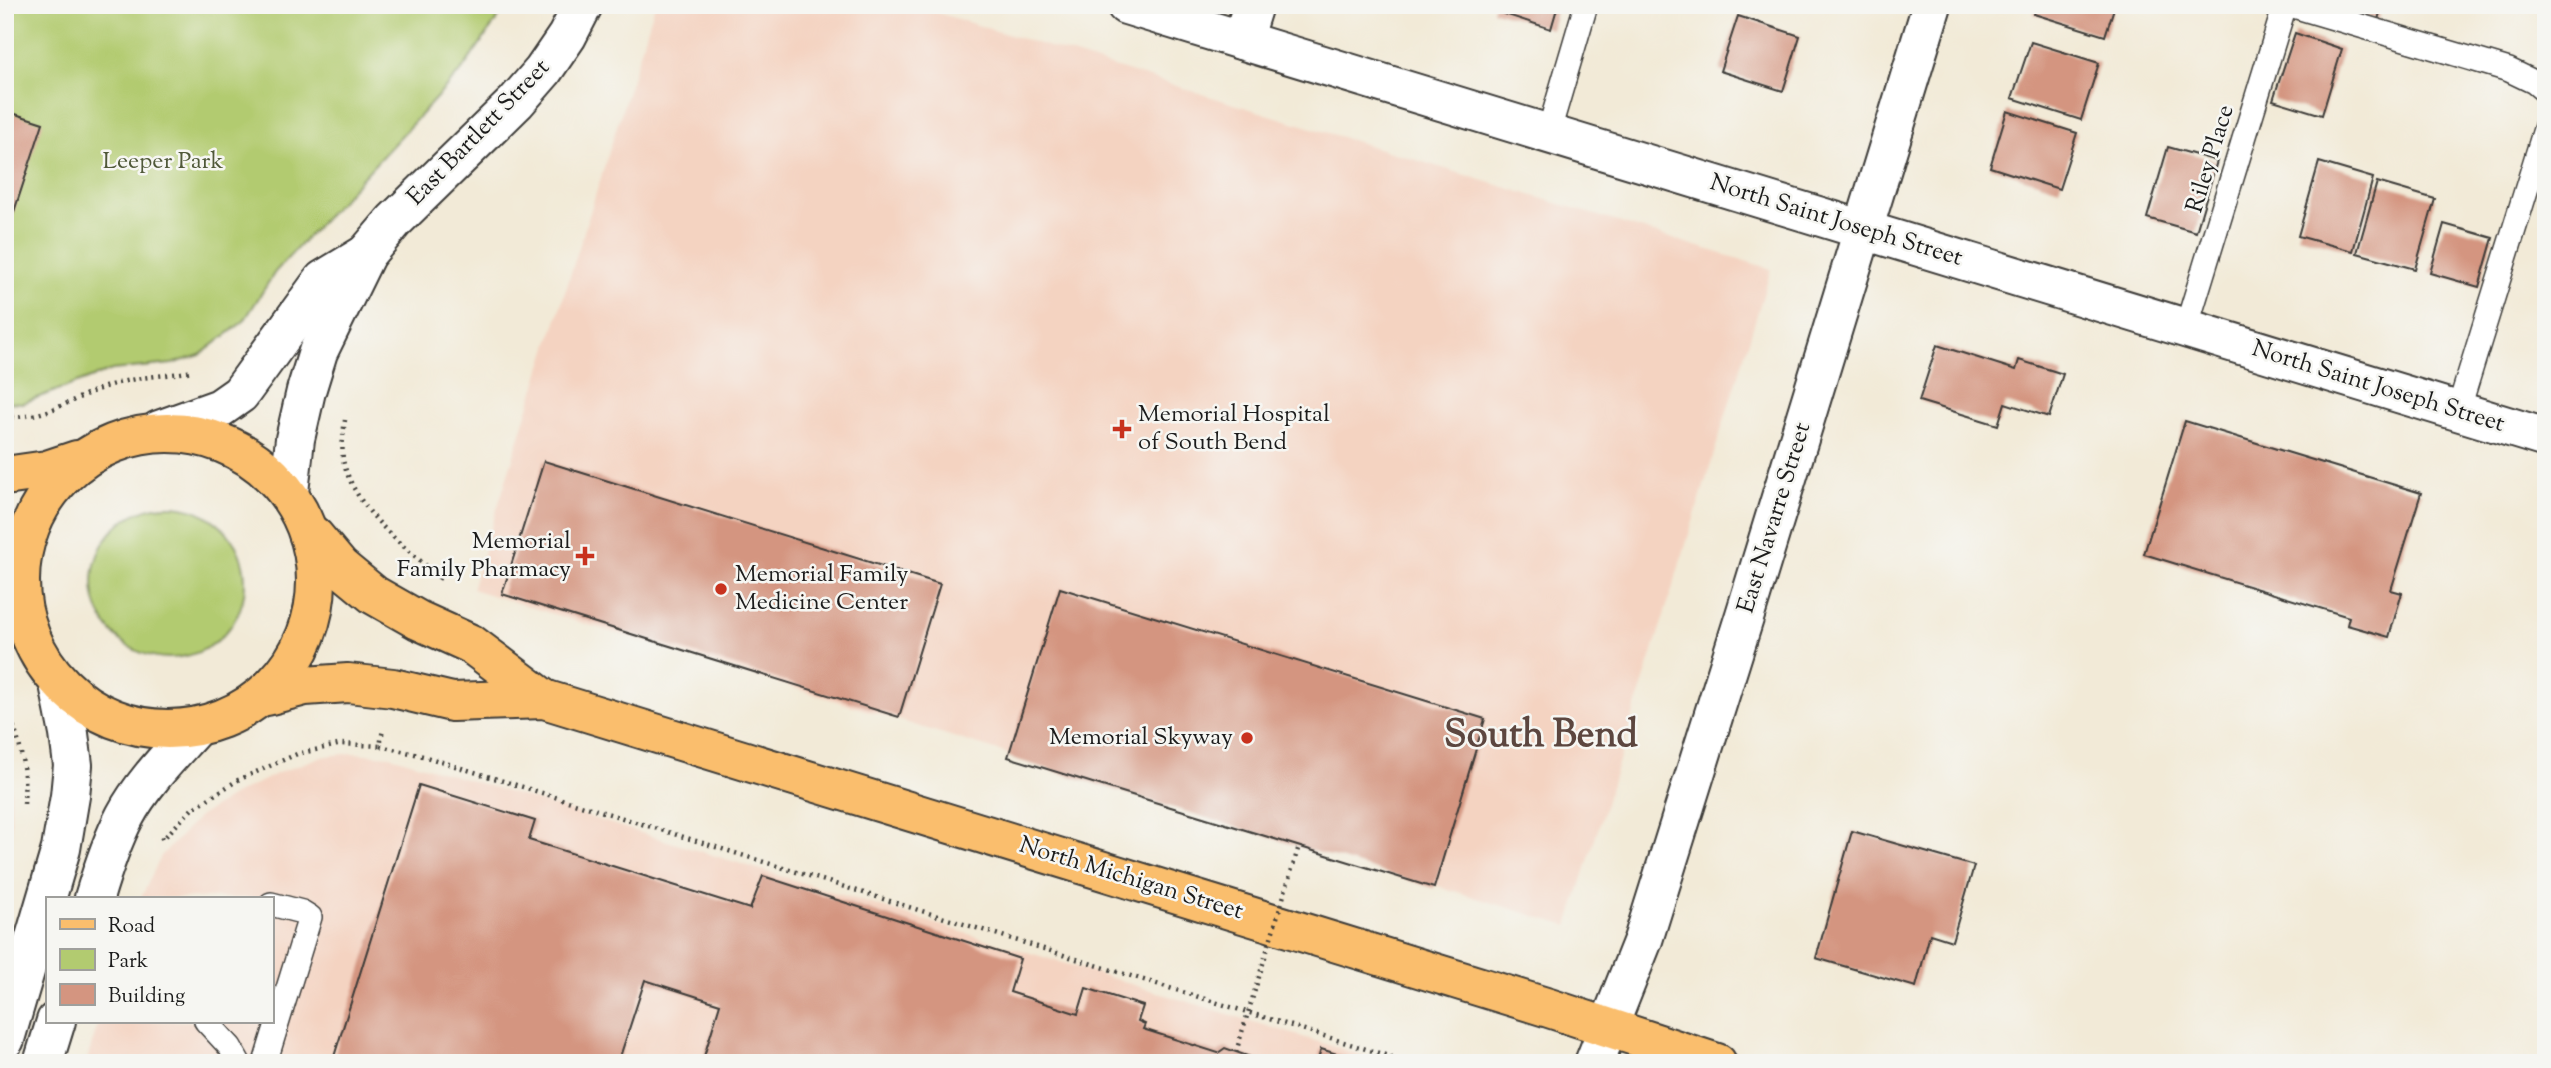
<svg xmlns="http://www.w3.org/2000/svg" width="2551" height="1068" font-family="'Sorts Mill Goudy',serif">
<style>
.built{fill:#f4d3c1}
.green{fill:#b2cb70;stroke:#677446;stroke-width:2}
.building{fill:#d49580}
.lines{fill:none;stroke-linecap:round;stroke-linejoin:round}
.lane-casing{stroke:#3c3b38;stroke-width:26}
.street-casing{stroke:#3c3b38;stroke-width:42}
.primary-casing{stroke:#3c3b38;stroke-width:42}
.path{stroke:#3c3b38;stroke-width:4.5;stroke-dasharray:2 5;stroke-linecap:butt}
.lane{stroke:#fff;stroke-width:23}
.street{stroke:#fff;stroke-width:38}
.primary{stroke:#fabe6d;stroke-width:38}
.path-bridge{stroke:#3c3b38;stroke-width:4.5;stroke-dasharray:2 5;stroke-linecap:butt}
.poi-dot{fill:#c8321e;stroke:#f6f6f2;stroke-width:2.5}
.labels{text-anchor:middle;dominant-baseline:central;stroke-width:5;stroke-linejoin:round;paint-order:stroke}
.street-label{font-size:24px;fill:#1c1c1c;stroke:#f6f6f2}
.park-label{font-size:24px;fill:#505939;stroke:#f6f6f2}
.poi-label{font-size:24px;fill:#1c1c1c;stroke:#f6f6f2;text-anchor:start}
.town-label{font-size:38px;font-weight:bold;fill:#5c463f;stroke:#f6f6f2}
</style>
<rect width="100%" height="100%" fill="#f6f6f2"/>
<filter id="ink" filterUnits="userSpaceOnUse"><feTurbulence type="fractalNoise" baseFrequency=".0143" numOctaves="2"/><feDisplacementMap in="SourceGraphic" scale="14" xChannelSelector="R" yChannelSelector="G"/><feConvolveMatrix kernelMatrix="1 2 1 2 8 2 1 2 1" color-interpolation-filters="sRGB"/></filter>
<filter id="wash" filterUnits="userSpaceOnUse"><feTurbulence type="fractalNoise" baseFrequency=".00686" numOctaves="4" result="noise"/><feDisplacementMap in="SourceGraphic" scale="28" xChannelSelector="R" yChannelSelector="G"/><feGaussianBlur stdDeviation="1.57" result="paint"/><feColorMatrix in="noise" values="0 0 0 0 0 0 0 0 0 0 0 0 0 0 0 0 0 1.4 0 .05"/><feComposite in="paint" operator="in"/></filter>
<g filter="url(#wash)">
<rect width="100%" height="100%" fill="#f2ead7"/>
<g class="built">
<path d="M 655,5 L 912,5 L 1771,269 L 1568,926 L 472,589 Z"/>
<path d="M 5,734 L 8,739 L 11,768 L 11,835 L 5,859 Z"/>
<path d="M 352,753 L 390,756 L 407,761 L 1387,1063 L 86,1063 L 99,1021 L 271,1021 L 271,898 L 141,898 L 161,856 L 199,817 L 234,795 L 278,773 L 320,757 Z"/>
</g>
<g class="green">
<path d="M 5,5 L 507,5 L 462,70 L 275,272 L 244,321 L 200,355 L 172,364 L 112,370 L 23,403 L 5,402 Z"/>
<circle cx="169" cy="582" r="76"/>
</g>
<g id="blocks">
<g class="building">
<path d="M 1494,5 L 1558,5 L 1551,29 L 1492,10 Z"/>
<path d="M 2037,5 L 2115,5 L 2105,36 L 2034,14 Z"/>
<path d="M 2330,5 L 2382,5 L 2378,20 Z"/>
<path d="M 1738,16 L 1800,36 L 1783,91 L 1720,71 Z"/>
<path d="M 2295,33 L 2342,49 L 2322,115 L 2273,100 Z"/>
<path d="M 2031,42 L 2099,63 L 2081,120 L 2012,98 Z"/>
<path d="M 6,111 L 43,123 L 9,227 L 5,226 Z"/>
<path d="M 2007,111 L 2077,133 L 2059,189 L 1990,167 Z"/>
<path d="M 2168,147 L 2217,161 L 2196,232 L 2147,218 Z"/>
<path d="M 2319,162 L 2373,178 L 2353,251 L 2298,236 Z"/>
<path d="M 2377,182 L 2435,199 L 2415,269 L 2357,253 Z"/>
<path d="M 2444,224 L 2493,238 L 2479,287 L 2430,273 Z"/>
<path d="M 1937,345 L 2016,370 L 2019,360 L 2063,374 L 2049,417 L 2005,403 L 1998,425 L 1919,401 Z"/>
<path d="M 2185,421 L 2421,493 L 2391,590 L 2402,593 L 2389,637 L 2347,625 L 2349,617 L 2144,554 Z"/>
<path d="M 544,461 L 940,584 L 899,717 L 502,594 Z"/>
<path d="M 1060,588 L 1485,719 L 1434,888 L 1008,757 Z"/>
<path d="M 419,785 L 535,821 L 529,840 L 750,909 L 763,876 L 1020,959 L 1010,992 L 1078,1014 L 1086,988 L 1143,1006 L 1138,1021 L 1145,1024 L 1143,1029 L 1218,1053 L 1225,1048 L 1267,1063 L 702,1063 L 720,1004 L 645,980 L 618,1063 L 332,1063 Z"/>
<path d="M 1852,831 L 1974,866 L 1952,941 L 1930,934 L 1916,987 L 1816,958 Z"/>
<path d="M 1321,1049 L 1362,1062 L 1362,1063 L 1317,1063 Z"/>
</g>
</g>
</g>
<g filter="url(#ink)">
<use href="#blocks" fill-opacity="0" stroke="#3c3b38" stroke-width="2"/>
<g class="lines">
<defs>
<g id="lane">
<path d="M 2290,5 L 2509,70 L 2534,82 L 2546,92"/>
<path d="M 1548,134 L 1586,5"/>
<path d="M 2186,328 L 2285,5"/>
<path d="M 2458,411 L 2546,126"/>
<path d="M 206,1021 L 230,1047 L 239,1063"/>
<path d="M 265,1063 L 310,917 L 302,912 L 271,904"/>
</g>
<g id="street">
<path d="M 1126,5 L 2546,438"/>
<path d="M 1242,40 L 1253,5"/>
<path d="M 159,430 L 220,408 L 240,394 L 323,280 L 366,254"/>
<path d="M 289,492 L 295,439 L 306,391 L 318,352 L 366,254 L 394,221 L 516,102 L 543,71 L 567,36 L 583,5"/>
<path d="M 94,898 C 102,871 112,841 125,816 C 142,784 170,756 194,729"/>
<path d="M 5,1039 L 61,849 L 70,796 L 73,765 L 69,734 L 59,684"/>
<path d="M 43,1063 L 56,1021"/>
<path d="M 1594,1063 L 1643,940 L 1745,615 L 1932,5"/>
</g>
<g id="primary">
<circle cx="168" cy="581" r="148"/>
<path d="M 5,476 L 47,470 L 77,460"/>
<path d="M 314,536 L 340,567 L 374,595 L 418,620 L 471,644 L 544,699"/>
<path d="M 267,696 L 305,686 L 348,683 L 393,688 L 452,702 L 544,699 L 1549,1008 L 1717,1063"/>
</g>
</defs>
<use href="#lane" class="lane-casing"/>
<use href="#street" class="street-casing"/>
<use href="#primary" class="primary-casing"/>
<g class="path">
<path d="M 5,417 C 53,419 75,394 118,383 C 142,376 168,376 192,371"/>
<path d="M 345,420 C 343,434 341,452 344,464 C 358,513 403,546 440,577 L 436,583"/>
<path d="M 5,707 C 21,738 26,770 24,804"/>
<path d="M 380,746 L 423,756 L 1411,1063"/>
<path d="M 161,837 L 163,839 L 192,809 L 238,780 L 297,754 L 342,744 L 380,746 L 383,729"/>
</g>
<use href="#lane" class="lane"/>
<use href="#street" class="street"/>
<use href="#primary" class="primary"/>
<path class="path-bridge" d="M 1236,1052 L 1299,846"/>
</g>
</g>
<g class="poi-dot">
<path d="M1118.5 418.5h7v7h7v7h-7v7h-7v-7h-7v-7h7z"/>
<path d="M581.5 545.5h7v7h7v7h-7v7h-7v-7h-7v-7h7z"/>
<circle cx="721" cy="589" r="7"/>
<circle cx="1247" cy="738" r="7"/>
</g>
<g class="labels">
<g class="street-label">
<text transform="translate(479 133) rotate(-46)">East Bartlett Street</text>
<text transform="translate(2211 159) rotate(-73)">Riley Place</text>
<text transform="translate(1836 221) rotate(17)">North Saint Joseph Street</text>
<text transform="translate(2378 387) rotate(17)">North Saint Joseph Street</text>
<text transform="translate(1775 518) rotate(-73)">East Navarre Street</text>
<text transform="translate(1131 879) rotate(17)">North Michigan Street</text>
</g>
<g class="park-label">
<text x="163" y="162">Leeper Park</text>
</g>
<g class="poi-label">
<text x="1138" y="415">Memorial Hospital<tspan x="1138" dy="28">of South Bend</tspan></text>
<text x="571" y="542" text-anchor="end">Memorial<tspan x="571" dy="28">Family Pharmacy</tspan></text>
<text x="735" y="575">Memorial Family<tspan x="735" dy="28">Medicine Center</tspan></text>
<text x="1233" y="738" text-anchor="end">Memorial Skyway</text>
</g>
<g class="town-label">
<text x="1541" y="737">South Bend</text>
</g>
</g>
<rect width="2551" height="1068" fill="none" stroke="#f6f6f2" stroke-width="28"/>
<rect x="46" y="897" width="228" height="126" fill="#f6f6f2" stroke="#9f9f9c" stroke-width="2"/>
<rect x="60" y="919" width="35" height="10" fill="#fabe6d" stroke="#9f9f9c" stroke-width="2"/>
<text x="108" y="932" font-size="21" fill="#1c1c1c">Road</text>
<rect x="60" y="949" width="35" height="21" fill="#b2cb70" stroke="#9f9f9c" stroke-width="2"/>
<text x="108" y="967" font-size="21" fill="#1c1c1c">Park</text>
<rect x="60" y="984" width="35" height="21" fill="#d49580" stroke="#9f9f9c" stroke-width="2"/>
<text x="108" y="1002" font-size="21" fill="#1c1c1c">Building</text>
</svg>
